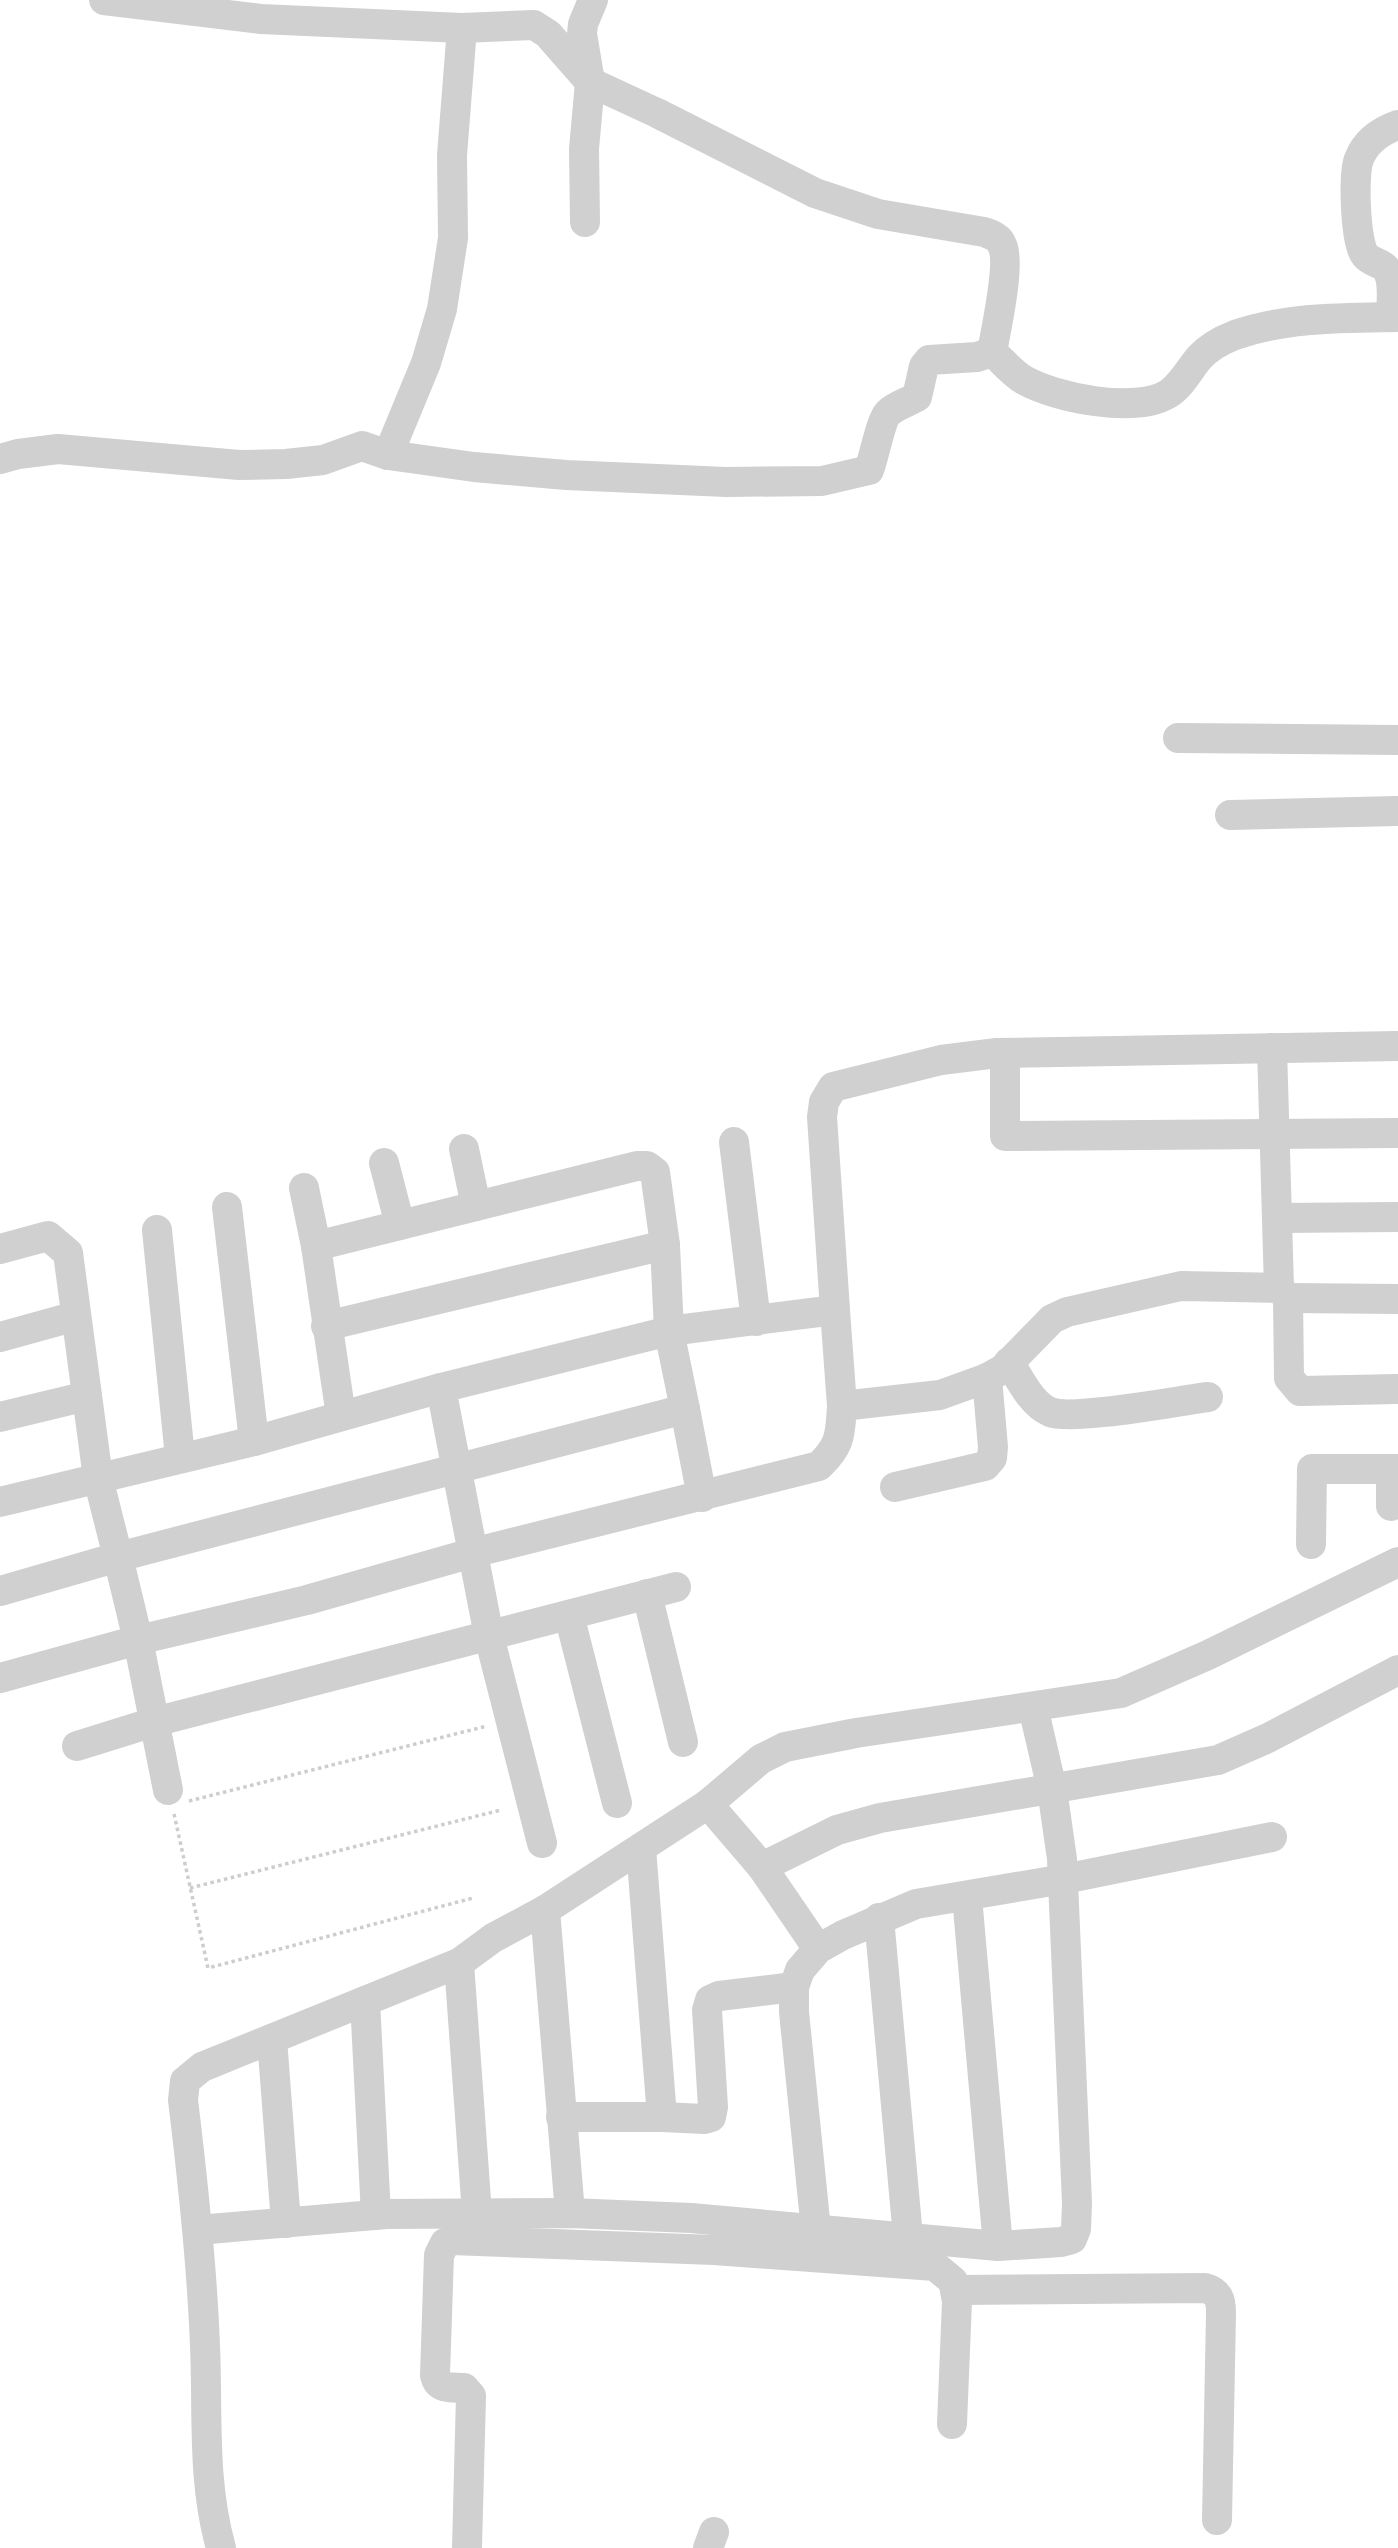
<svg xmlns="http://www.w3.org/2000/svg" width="1398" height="2548" font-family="'DejaVu Sans',sans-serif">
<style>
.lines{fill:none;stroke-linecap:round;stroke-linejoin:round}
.path{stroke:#cdcdcd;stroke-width:3.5;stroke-dasharray:3.5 3.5;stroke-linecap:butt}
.minor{stroke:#d0d0d0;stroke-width:30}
</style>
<rect width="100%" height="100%" fill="#fff"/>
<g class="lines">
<g class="path">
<path d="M 189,1801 L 487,1726"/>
<path d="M 174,1814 L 208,1968 L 473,1898"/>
<path d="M 190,1888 L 501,1810"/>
</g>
<g class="minor">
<path d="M 104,0 L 261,19 L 462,28 L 534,25 L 548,34 L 590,82 L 657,113 L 815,193 L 878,214 L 984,232 C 992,235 999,237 1002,245 C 1011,262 996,330 992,352"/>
<path d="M 585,222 L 584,149 L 590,82 L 582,34 L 583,24 L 593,0"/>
<path d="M 1391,317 C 1391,304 1394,286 1389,274 C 1385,262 1372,264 1365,255 C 1355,243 1353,173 1359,159 C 1366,141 1381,131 1398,125"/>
<path d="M 992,352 C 1003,361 1012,373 1024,380 C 1056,398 1135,414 1168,394 C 1181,386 1189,370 1199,358 C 1208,348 1222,340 1235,335 C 1286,317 1344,318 1398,317"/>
<path d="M 388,455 L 426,363 L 442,309 L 453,238 L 452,155 L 462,28"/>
<path d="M 0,459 L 18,454 L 58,449 L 239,465 L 286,464 L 323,460 L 362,446 L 388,455 L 474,467 L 566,475 L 726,482 L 822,481 L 869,470 C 874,457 881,420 888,413 C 895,406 908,402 917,397 L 924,366 L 929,360 L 977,357 L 992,352"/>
<path d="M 1178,738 L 1398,740"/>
<path d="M 1230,815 L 1398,811"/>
<path d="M 1272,1048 L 1279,1288"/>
<path d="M 1005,1053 L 1005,1136 L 1398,1133"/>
<path d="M 734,1142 L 756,1321"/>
<path d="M 464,1149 L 476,1206"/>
<path d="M 384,1163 L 400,1225"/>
<path d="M 304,1188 L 316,1246 L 341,1416"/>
<path d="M 227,1207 L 254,1441"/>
<path d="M 1278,1218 L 1398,1217"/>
<path d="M 157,1230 L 180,1457"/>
<path d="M 316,1246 L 637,1166 L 647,1166 L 655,1172 L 665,1245 L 669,1331 L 835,1310 L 822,1117 L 824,1102 L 833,1087 L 941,1060 L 997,1053 L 1398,1046"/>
<path d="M 0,1249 L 48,1236 L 68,1253 L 98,1478 L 118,1557 L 0,1591"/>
<path d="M 1288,1298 L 1398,1299"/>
<path d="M 835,1310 L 842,1406"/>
<path d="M 326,1326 L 665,1245"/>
<path d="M 0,1337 L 76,1316"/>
<path d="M 1009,1362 C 1020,1379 1031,1404 1050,1412 C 1073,1421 1177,1401 1208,1397"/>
<path d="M 441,1388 L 489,1636 L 542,1843"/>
<path d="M 685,1409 L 702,1497"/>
<path d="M 0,1417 L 87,1396"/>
<path d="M 895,1487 L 985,1466 L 992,1458 L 993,1447 L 987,1378"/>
<path d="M 0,1502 L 254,1441 L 441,1388 L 669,1331 L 685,1409 L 118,1557 L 138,1640 L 307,1600 L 472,1553 L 819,1466 C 841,1445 840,1435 842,1406 L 940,1395 L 987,1378 L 1003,1369 L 1052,1319 L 1067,1312 L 1181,1286 L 1279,1288 L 1288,1298 L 1289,1378 L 1300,1391 L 1398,1389"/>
<path d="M 1391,1506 L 1391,1469 L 1398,1469"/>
<path d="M 1311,1544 L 1312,1469 L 1391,1469"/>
<path d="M 647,1594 L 683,1742"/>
<path d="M 569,1615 L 617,1803"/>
<path d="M 0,1678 L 138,1640 L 168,1790"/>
<path d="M 77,1746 L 154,1722 L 676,1587"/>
<path d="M 708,1804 L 762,1867 L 818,1949"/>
<path d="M 641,1848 L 662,2117"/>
<path d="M 762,1867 L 837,1830 L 880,1818 L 1218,1760 L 1268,1738 L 1398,1670"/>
<path d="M 967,1897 L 998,2246"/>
<path d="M 545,1910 L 570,2213"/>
<path d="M 879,1918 L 908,2237"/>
<path d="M 459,1963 L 477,2214"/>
<path d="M 365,2001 L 376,2215"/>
<path d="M 272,2039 L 286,2223"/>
<path d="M 561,2117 L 662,2117 L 704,2119 L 711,2117 L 713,2107 L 707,2010 L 710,2000 L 719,1996 L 794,1987"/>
<path d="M 198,2230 L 386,2214 L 570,2213 L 691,2218 L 998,2246 L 1061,2242 L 1072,2239 L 1076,2229 L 1077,2203 L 1062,1859 L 1052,1789 L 1033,1707"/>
<path d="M 816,2230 L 794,2012 L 794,1987 L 800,1970 L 818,1949 L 843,1935 L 916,1904 L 1064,1879 L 1272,1837"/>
<path d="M 956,2290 L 1205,2288 C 1219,2292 1221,2300 1221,2313 L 1217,2520"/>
<path d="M 221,2548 C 202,2481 208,2414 205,2346 C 202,2264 193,2182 183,2100 L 185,2081 L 202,2067 L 459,1963 L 493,1938 L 545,1910 L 708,1804 L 761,1759 L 785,1747 L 856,1733 L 1121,1693 L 1208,1655 L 1398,1562"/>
<path d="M 467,2548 L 471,2396 L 464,2388 C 451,2387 438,2390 435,2375 L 439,2255 L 445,2243 L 452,2240 L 714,2250 L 935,2266 L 953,2281 L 957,2301 L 952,2424"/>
<path d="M 708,2548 L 714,2532"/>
</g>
</g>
</svg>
